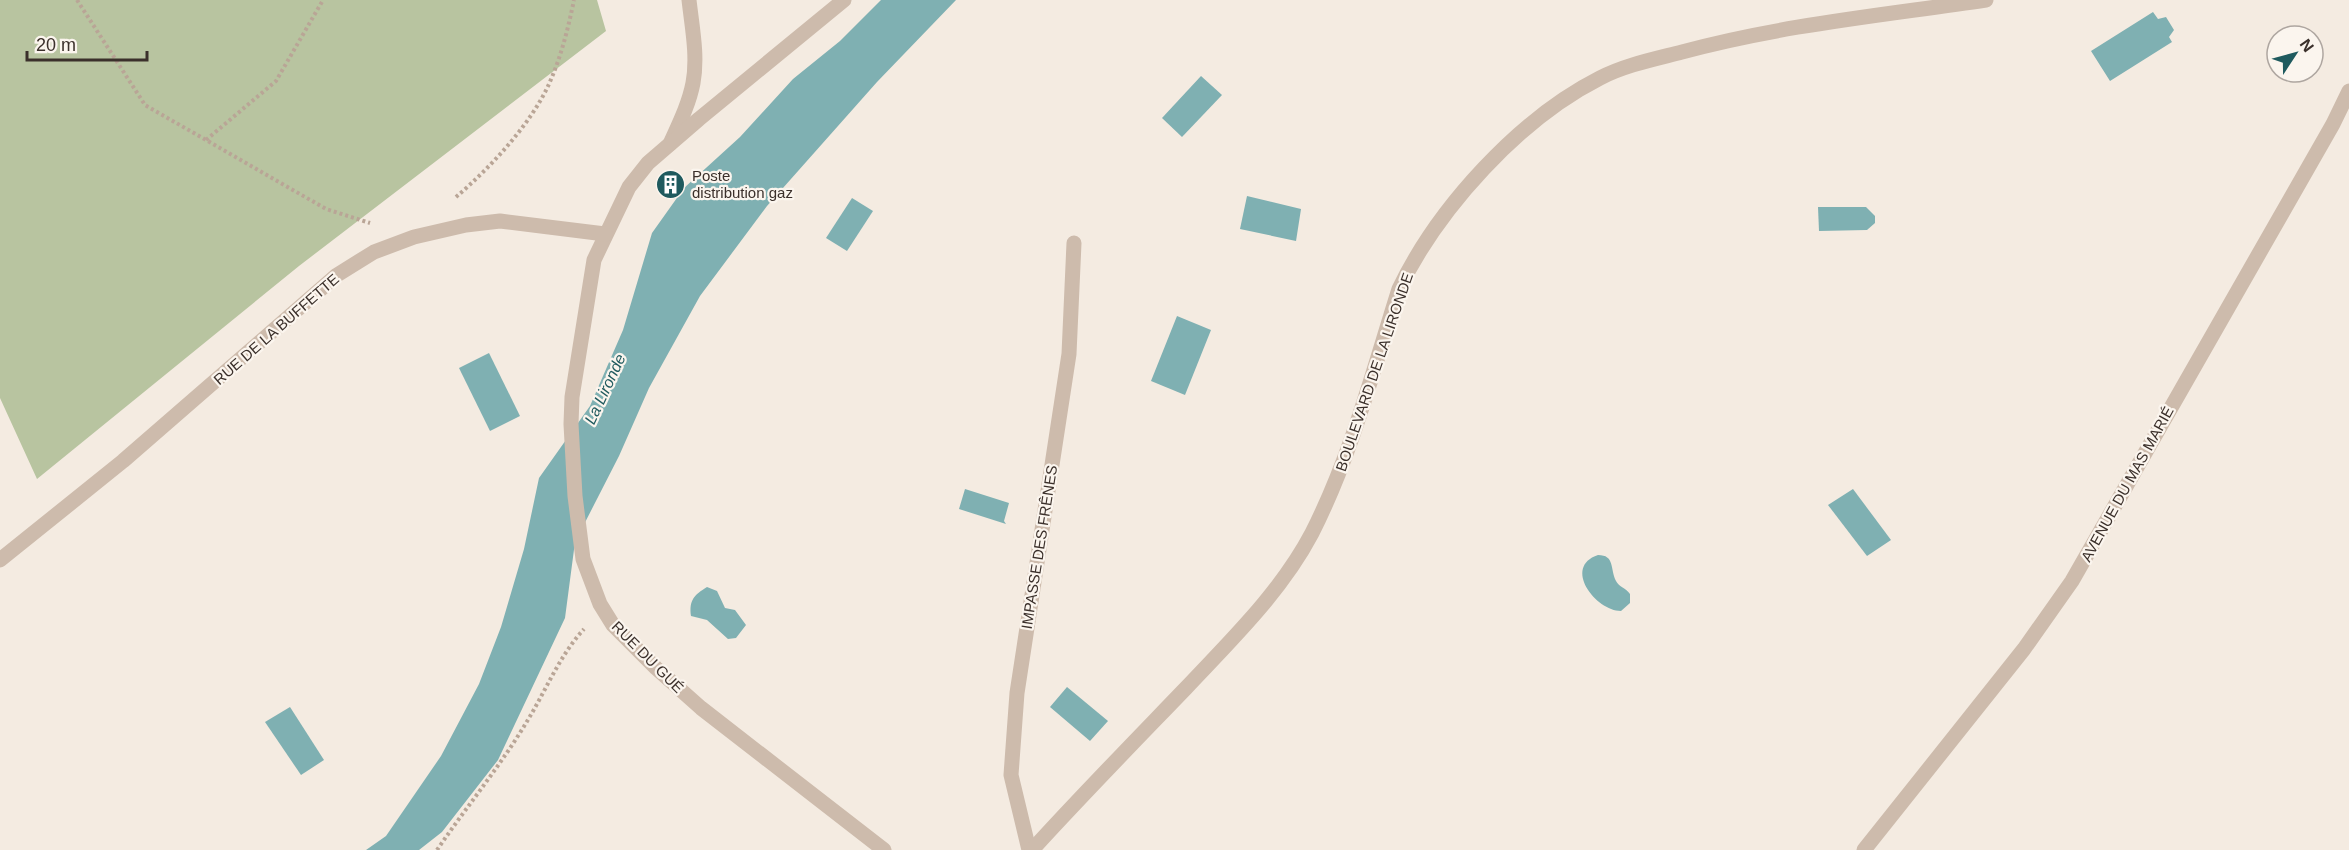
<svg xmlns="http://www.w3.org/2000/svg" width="2349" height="850" font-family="Arial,sans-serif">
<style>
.green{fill:#b8c4a0}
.water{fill:#7fb0b2}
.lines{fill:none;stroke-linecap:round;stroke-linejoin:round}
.path{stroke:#b9a596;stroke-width:4;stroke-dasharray:3 3;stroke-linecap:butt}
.lane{stroke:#cdbbac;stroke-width:15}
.street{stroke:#cdbbac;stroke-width:15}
.labels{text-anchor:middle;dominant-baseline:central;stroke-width:4.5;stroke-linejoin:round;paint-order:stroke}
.poi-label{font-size:15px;fill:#3b302b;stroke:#fbf5ee;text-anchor:start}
.street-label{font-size:15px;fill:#3b302b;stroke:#fbf5ee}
.water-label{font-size:16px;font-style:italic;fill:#1f5a5e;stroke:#fbf5ee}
</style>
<rect width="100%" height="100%" fill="#f4ebe1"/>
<path class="green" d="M 0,0 L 597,0 L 606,31 L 299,266 L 37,479 L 0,398 Z"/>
<g class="water">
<path d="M 881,0 L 956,0 L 877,82 L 767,206 L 700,296 L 649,388 L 619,456 L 575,542 L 565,618 L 498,760 L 442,832 L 419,850 L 366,850 L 386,836 L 441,756 L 479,684 L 501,627 L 524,549 L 539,478 L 590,406 L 623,330 L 652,233 L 684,188 L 740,137 L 793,79 L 840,41 Z"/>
<path d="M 2153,12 L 2158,19 L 2166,17 L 2174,30 L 2169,37 L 2172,42 L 2110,81 L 2091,51 Z"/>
<path d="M 1201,76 L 1222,95 L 1182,137 L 1162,118 Z"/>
<path d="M 1247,196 L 1301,209 L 1296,241 L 1240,229 Z"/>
<path d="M 852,198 L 873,211 L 847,251 L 826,238 Z"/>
<path d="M 1818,207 L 1866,207 L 1875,216 L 1875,223 L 1867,230 L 1819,231 Z"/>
<path d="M 1177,316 L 1211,330 L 1185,395 L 1151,381 Z"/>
<path d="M 489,353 L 520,416 L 490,431 L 459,368 Z"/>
<path d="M 965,489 L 1009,503 L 1004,521 L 1006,524 L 959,509 Z"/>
<path d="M 1853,489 L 1891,540 L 1867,556 L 1828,505 Z"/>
<path d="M 1598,555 C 1615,555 1610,569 1616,581 C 1619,587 1626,588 1630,594 L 1630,603 L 1621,611 C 1596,611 1562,567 1598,555 Z"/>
<path d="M 707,587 L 717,591 L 725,608 L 735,610 L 746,625 L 736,638 L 728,639 L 707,620 L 691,616 C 689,600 694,595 707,587 Z"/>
<path d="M 1067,687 L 1108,721 L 1090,741 L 1050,707 Z"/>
<path d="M 290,707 L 324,760 L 301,775 L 265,722 Z"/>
</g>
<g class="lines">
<g class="path">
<path d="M 77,0 L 145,105 L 326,209 L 370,223"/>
<path d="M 206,140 L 276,81 L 323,0"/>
<path d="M 456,197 C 490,168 531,124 549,84 C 561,57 568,29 574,0"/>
<path d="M 437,850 C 467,806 502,764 529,718 C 547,688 560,655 584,629"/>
</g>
<path class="lane" d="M 670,144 C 679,124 689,104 693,83 C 698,56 692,27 689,0"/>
<g class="street">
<path d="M 844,0 L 699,119 L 648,163 L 629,187 L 594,260 L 572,397 L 571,424 L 575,496 L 583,559 L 600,604 L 613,625 L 656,668 L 701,708 L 884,850"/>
<path d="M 0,560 L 123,461 L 337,275 L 374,252 L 414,237 L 466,225 L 500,221 L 605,234"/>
<path d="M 1029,850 L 1011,775 L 1017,693 L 1069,354 L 1074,243"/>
<path d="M 1032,850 C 1082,795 1134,742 1186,688 C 1231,640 1281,592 1312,533 C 1351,456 1373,371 1399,289 C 1438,208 1519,119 1600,78 C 1625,65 1655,59 1682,52 C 1781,25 1885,15 1986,0"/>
<path d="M 1864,850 L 2024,649 L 2072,581 L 2333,124 L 2349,91"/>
</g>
</g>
<defs>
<symbol id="building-disc" viewBox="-11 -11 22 22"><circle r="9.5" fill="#1f5a5e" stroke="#fbf5ee"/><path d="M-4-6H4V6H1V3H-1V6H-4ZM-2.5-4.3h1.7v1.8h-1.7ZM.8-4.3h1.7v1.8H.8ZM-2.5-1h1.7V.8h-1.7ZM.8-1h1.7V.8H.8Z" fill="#fff"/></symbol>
</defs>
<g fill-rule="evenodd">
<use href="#building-disc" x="654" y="168" width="33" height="33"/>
</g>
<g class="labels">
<g class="poi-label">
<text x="692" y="175">Poste<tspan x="692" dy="17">distribution gaz</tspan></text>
</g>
<g class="street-label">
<text transform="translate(276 329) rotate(-41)">RUE DE LA BUFFETTE</text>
<text transform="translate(1374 372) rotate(-71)">BOULEVARD DE LA LIRONDE</text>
<text transform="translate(2127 484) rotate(-61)">AVENUE DU MAS MARIÉ</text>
<text transform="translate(1039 547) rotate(-81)">IMPASSE DES FRÊNES</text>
<text transform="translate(648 657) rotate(45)">RUE DU GUÉ</text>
</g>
<g class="water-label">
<text transform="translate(605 389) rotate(-65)">La Lironde</text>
</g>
</g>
<g transform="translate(2295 54) rotate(54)"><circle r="28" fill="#fbf5ee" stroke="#aea6a0" stroke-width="1.5"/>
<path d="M0-4.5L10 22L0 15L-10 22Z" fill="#1f5a5e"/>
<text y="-9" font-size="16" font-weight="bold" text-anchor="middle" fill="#3b302b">N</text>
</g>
<path d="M27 51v9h120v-9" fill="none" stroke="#3b302b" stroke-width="3"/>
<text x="36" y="51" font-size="18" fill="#3b302b" stroke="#fbf5ee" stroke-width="4.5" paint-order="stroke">20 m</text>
</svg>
